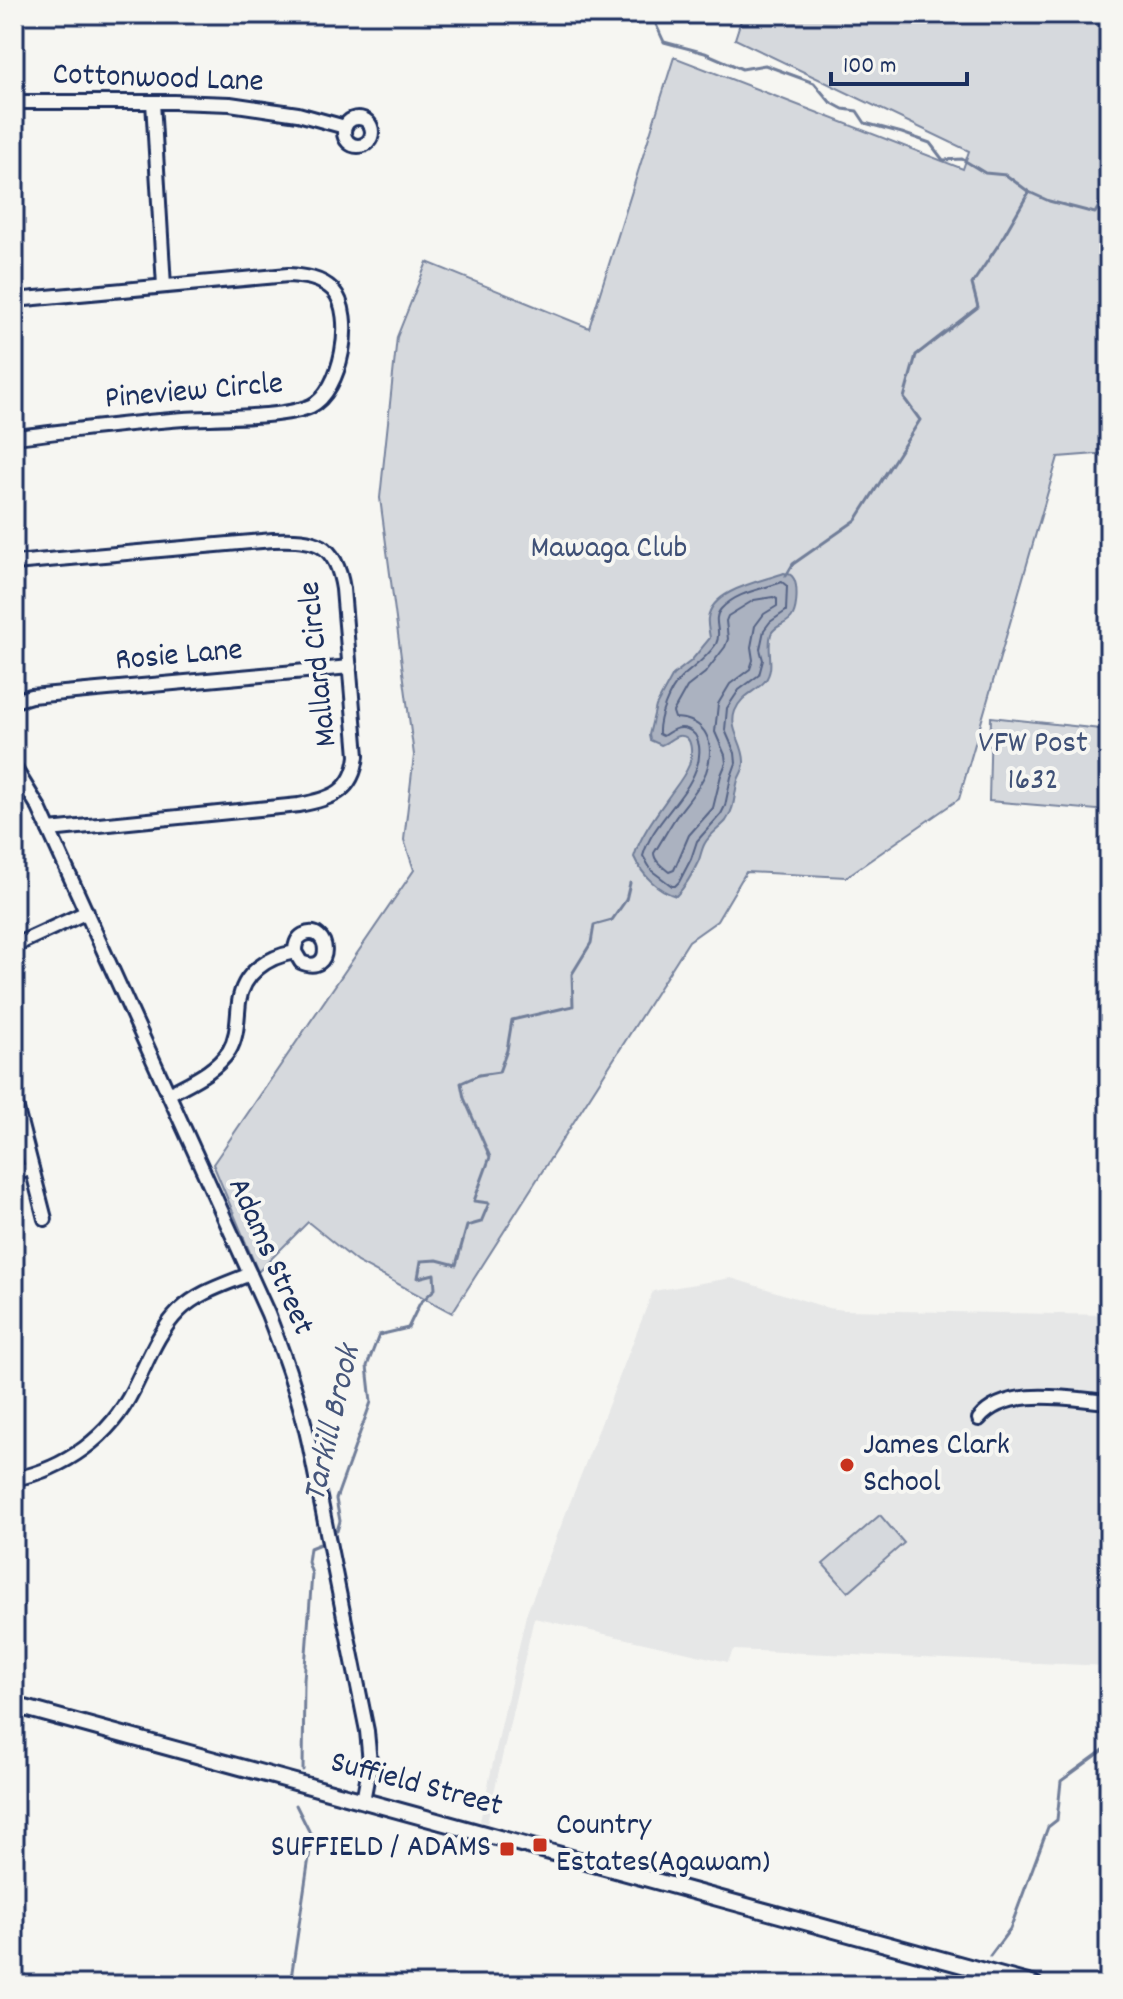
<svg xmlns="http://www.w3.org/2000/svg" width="1123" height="1999" font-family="Dekko,sans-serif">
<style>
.built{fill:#e6e7e7}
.green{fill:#d6d9dd;stroke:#78849e;stroke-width:2}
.water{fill:#abb2c0;stroke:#717e99;stroke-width:2}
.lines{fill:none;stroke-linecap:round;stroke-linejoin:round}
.shore{stroke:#556385;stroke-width:2}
.stream{stroke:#717e99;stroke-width:3}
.minor-casing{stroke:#1b2f5e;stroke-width:18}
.major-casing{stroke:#1b2f5e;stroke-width:20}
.minor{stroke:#f6f6f2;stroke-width:12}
.major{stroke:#f6f6f2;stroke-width:14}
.poi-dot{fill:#c8321e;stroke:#f6f6f2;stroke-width:3}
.labels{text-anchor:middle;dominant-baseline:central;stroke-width:8;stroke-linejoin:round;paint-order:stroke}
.street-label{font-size:32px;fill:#1b2f5e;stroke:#f6f6f2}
.park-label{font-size:32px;fill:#405177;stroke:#f6f6f2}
.poi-label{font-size:32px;fill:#1b2f5e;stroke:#f6f6f2;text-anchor:start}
.water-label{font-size:34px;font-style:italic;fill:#46567b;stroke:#f6f6f2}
</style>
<rect width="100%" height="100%" fill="#f6f6f2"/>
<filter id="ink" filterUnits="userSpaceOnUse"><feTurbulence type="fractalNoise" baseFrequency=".0125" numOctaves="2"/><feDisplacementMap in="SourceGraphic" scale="16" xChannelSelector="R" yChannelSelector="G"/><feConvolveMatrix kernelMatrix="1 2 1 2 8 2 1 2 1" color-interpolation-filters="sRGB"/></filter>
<g filter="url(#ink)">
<path class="built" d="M 731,1278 L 828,1308 L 844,1310 L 1109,1315 L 1109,1666 L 733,1650 L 728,1662 L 534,1618 L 487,1823 L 480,1821 L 526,1615 L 653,1291 Z"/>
<g class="green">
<path d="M 743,14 L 1109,14 L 1109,453 L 1058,457 L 959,799 L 846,877 L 746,872 L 717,921 L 689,941 L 452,1313 L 357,1262 L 308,1222 L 258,1272 L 213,1164 L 414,870 L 404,840 L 414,755 L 380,498 L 397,337 L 427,262 L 589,328 L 674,57 L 963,169 L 969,151 L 735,39 Z"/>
<path d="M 991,717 L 1109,730 L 1109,811 L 989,801 Z"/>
<path d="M 880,1515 L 904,1543 L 848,1592 L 823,1564 Z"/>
</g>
<path class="water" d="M 784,573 C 789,574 791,574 794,579 C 798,587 797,607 793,615 C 789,625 775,624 771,634 C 766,650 776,667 765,681 C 756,692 741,695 735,711 C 728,730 745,744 744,763 C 744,770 740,774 738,780 C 734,794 735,809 726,821 C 720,828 710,834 705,843 C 702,848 701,854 699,860 C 693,873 686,886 676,896 C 658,891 642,875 634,857 C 641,834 658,812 672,792 C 678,784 685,775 689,765 C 692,756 694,733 678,736 C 673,737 667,743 661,745 L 650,740 L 649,735 L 656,706 L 673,675 L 691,661 L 710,638 C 709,631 707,624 708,618 C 712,589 763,581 784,573 Z"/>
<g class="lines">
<g class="shore">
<path d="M 782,582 L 787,586 L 786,611 L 770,622 L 764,630 L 760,649 L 763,660 L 759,675 L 739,690 L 727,708 L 725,730 L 735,753 L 736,763 L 731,777 L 725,806 L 721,814 L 697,841 L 691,859 L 679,882 L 675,886 L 672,886 L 652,871 L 643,856 C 652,823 685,800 696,769 C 701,756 702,734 687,729 C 677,726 671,731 663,736 L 659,734 C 658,718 669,690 681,678 C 693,667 706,659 716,644 C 723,632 711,620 721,609 C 738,591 761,590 782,582 Z"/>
<path d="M 773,597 L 777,599 L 777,606 L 764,614 L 755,626 L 751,647 L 753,660 L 750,669 L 730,684 L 718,704 L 715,732 L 725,755 L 726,763 L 721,775 L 713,808 L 689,835 L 674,870 L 669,872 C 663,867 654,861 654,853 C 661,842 667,831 674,820 C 684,805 699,790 706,772 C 716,744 707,719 675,718 L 673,712 L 687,687 L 705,673 L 725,647 L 728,639 L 726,621 L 728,616 L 754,600 Z"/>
</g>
<g class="stream">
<path d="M 639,14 L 653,18 L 664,42 L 705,53 L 742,69 L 765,65 L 814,83 L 830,102 L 843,109 L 857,111 L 865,123 L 902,133 L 930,143 L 943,160 L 962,159 L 985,173 L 1006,175 L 1029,192 L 1049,201 L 1095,213 L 1106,194 L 1109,194"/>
<path d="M 786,576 L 793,564 L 856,520 L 920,420 L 904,398 L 916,355 L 978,307 L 972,284 L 999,244 L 1029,192"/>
<path d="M 337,1531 L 340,1521 L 336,1499 L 371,1402 L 367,1366 L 379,1335 L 408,1328 L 420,1303 L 435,1289 L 434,1274 L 418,1278 L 421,1261 L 437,1260 L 456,1265 L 467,1226 L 481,1222 L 489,1203 L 474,1201 L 490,1157 L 464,1098 L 461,1083 L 479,1075 L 499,1072 L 507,1050 L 512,1020 L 573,1006 L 572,974 L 591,943 L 594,925 L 612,920 L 626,900 L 630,883"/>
<path d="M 303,1770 L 304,1680 L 312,1574 L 308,1562 L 310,1548 L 320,1544"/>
<path d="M 990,1956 L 1010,1929 L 1048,1827 L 1057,1820 L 1061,1781 L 1109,1746"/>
<path d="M 290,1985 L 312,1837 L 296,1805"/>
</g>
<defs>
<g id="minor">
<path d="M 14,102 L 174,102 L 230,104 L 298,114 L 345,127"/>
<path d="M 153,102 L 164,286"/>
<circle cx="358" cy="132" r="14"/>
<path d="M 14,300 L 288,275 C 304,276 321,278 333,290 C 356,315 341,392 311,406 C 285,418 215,417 184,419 C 127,423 71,431 14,437"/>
<path d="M 14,563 L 273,540 C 316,538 336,543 343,589 L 357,756 C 353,792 331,799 299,805 L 49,830"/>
<path d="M 14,701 L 31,696 L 350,667"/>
<path d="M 14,767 L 39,808 L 49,830 L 268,1314 C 285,1358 299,1397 309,1443 L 367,1731 L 370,1763 L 363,1801"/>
<path d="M 14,948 L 24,941 L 87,912"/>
<path d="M 169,1094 C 190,1082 215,1072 229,1051 C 238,1036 237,1019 239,1002 C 243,973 267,957 295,952 C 295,945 296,939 303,935 C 330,922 335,977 301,962 L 295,952"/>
<path d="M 14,1098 L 45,1219"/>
<path d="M 14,1173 L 32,1169"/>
<path d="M 979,1419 C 1007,1385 1070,1399 1109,1402"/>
<path d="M 14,1479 C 65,1469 110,1437 133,1390 C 147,1363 157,1333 179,1311 C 198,1292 226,1284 250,1274"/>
</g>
<path id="major" d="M 14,1705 L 1035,1985"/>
</defs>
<use href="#minor" class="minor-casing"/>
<use href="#major" class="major-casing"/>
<use href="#minor" class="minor"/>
<use href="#major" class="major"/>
</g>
</g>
<g class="poi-dot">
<circle cx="847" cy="1465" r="8"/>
<rect x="532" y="1837" width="16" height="16" rx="4"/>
<rect x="499" y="1841" width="16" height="16" rx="4"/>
</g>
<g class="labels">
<g class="street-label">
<text transform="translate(158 80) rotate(2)">Cottonwood Lane</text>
<text transform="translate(194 393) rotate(-5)">Pineview Circle</text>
<text transform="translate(179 657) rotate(-5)">Rosie Lane</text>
<text transform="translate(320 664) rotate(-96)">Mallard Circle</text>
<text transform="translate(269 1257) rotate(66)">Adams Street</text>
<text transform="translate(416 1786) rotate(15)">Suffield Street</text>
</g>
<g class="park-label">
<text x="609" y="550">Mawaga Club</text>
<text x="1033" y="745">VFW Post<tspan x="1033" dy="37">1632</tspan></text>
</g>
<g class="poi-label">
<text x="863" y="1447">James Clark<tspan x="863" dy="37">School</tspan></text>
<text x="556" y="1827">Country<tspan x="556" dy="37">Estates(Agawam)</tspan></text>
<text x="491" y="1849" text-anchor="end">SUFFIELD / ADAMS</text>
</g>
<g class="water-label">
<text transform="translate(334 1424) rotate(-77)">Tarkill Brook</text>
</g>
</g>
<rect width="1123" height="1999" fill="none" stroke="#f6f6f2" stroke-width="48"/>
<rect x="24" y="24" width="1075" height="1951" fill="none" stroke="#1b2f5e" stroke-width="3" filter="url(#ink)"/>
<path d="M831 72v12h136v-12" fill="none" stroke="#1b2f5e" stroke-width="4"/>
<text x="843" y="72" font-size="24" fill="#1b2f5e" stroke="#f6f6f2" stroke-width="6" paint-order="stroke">100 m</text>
</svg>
